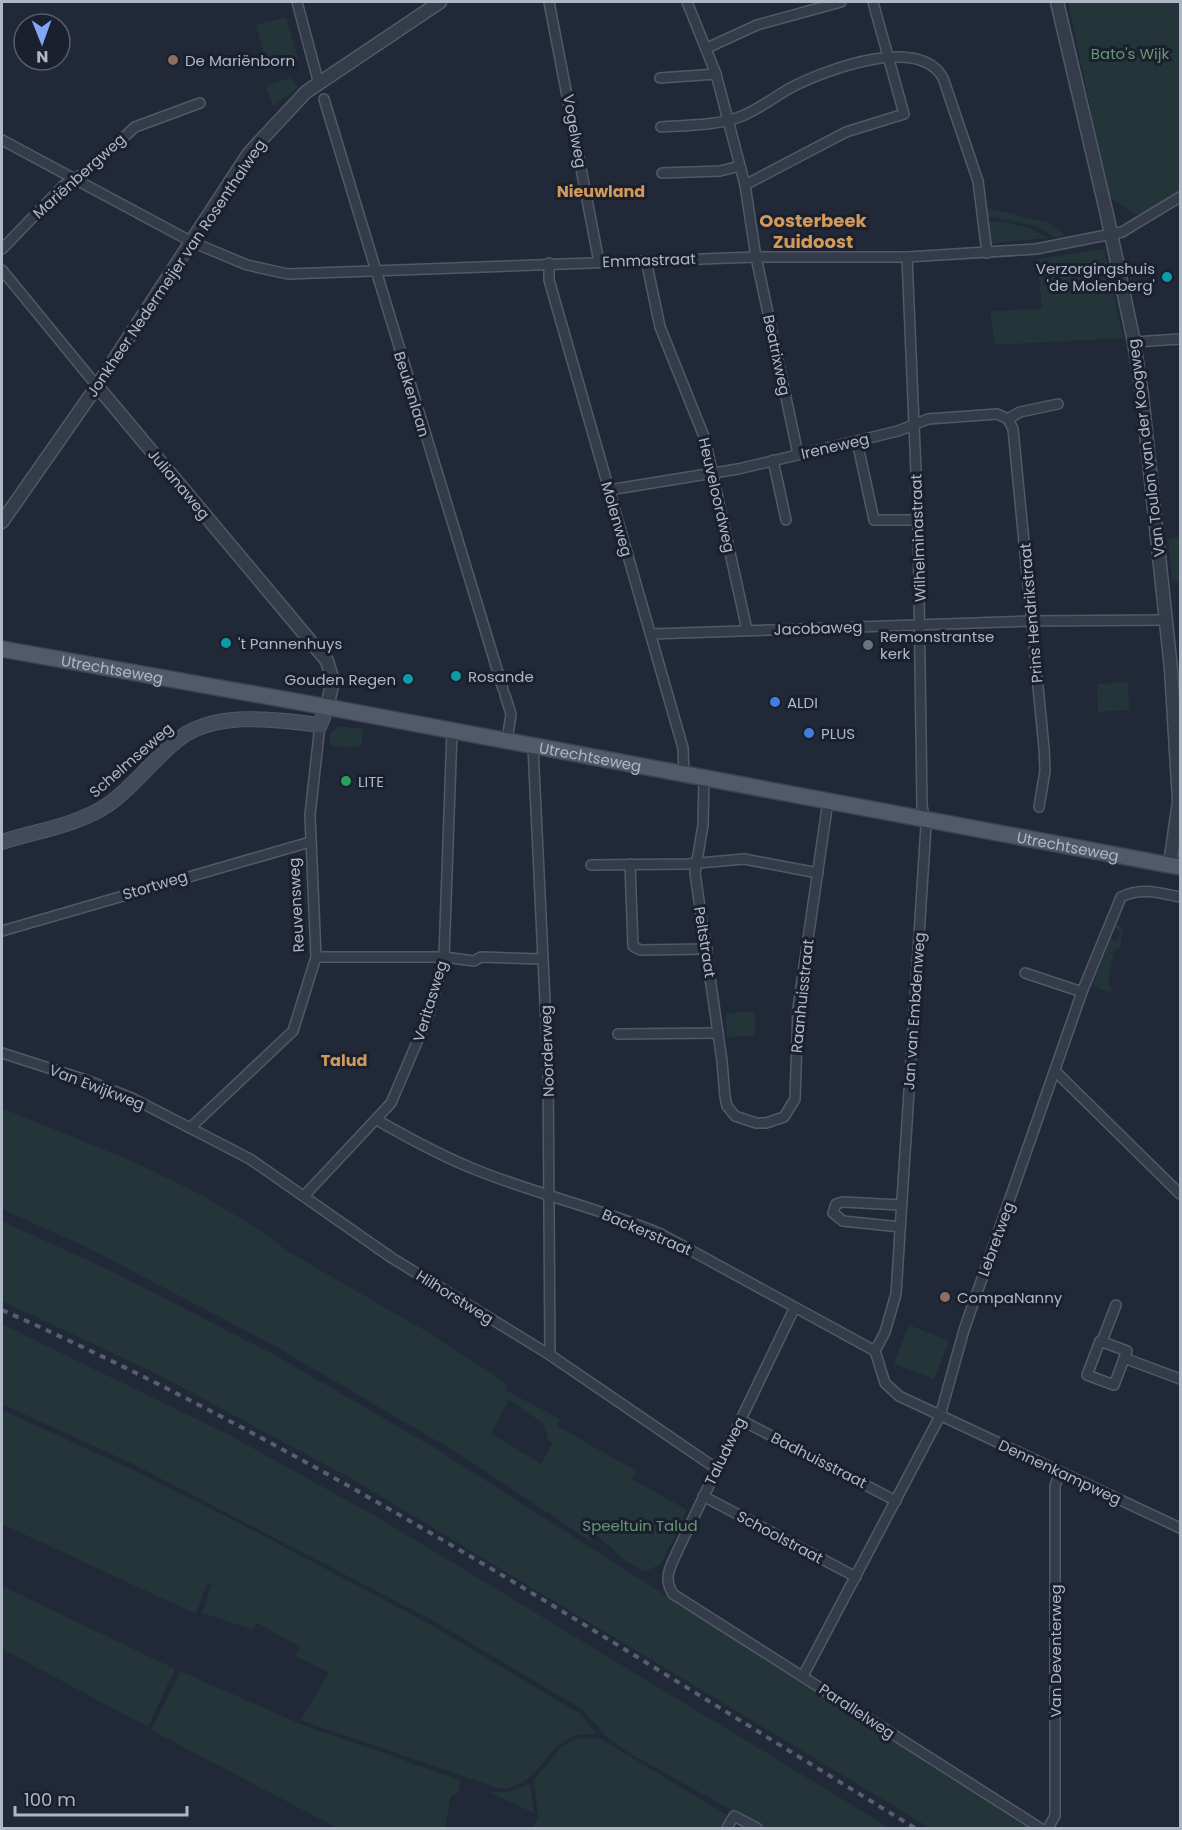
<svg xmlns="http://www.w3.org/2000/svg" width="1182" height="1830" font-family="Poppins,sans-serif">
<style>
.green{fill:#233539;fill-rule:evenodd}
.lines{fill:none;stroke-linecap:round;stroke-linejoin:round}
.minor-casing{stroke:#525966;stroke-width:12}
.tertiary-casing{stroke:#525966;stroke-width:15}
.secondary-casing{stroke:#525966;stroke-width:16}
.primary-casing{stroke:#3e4452;stroke-width:18}
.minor{stroke:#343b49;stroke-width:9}
.tertiary{stroke:#343b49;stroke-width:12}
.secondary{stroke:#424a5c;stroke-width:14}
.primary{stroke:#525a69;stroke-width:15}
.rail{stroke:#565f70;stroke-width:4;stroke-dasharray:6 6;stroke-linecap:butt}
.education-dot{fill:#8d6e63;stroke:#1a202d;stroke-width:2}
.culture-dot{fill:#0f9aa8;stroke:#1a202d;stroke-width:2}
.worship-dot{fill:#6b7280;stroke:#1a202d;stroke-width:2}
.shop-dot{fill:#3f7fe0;stroke:#1a202d;stroke-width:2}
.leisure-dot{fill:#2e9e5b;stroke:#1a202d;stroke-width:2}
.labels{text-anchor:middle;dominant-baseline:central;stroke-width:6;stroke-linejoin:round;paint-order:stroke}
.park-label{font-size:15px;fill:#679575;stroke:#1a202d}
.poi-label{font-size:15px;fill:#afb6c5;stroke:#1a202d;text-anchor:start}
.street-label{font-size:15px;fill:#afb6c5;stroke:#1a202d}
.neighbourhood-label{font-size:16px;font-weight:bold;fill:#d2995d;stroke:#1a202d}
.quarter-label{font-size:18px;font-weight:bold;fill:#d2995d;stroke:#1a202d}
</style>
<rect width="100%" height="100%" fill="#212938"/>
<g class="green">
<path d="M 1068,2 L 1180,2 L 1180,192 L 1139,216 L 1109,197 Z"/>
<path d="M 286,17 L 299,62 L 268,70 L 256,25 Z"/>
<path d="M 291,78 L 299,87 L 273,106 L 267,88 L 270,84 Z"/>
<path d="M 986,208 L 1049,223 L 1066,236 L 1055,237 L 1036,226 L 987,216 Z"/>
<path d="M 999,221 L 1027,227 L 1049,238 L 993,243 L 990,241 L 988,222 Z"/>
<path d="M 1104,249 L 1123,338 L 995,345 L 990,311 L 1042,309 L 1037,259 Z"/>
<path d="M 1180,537 L 1180,576 L 1178,582 L 1172,579 L 1168,539 Z"/>
<path d="M 1128,682 L 1129,710 L 1098,712 L 1097,684 Z"/>
<path d="M 339,726 L 362,729 L 362,745 L 345,748 L 330,745 L 330,734 Z"/>
<path d="M 1116,925 L 1121,926 L 1123,930 L 1120,947 L 1114,950 L 1108,985 L 1112,989 L 1110,993 L 1095,987 L 1094,983 L 1110,939 L 1117,941 L 1121,931 L 1115,928 Z"/>
<path d="M 755,1012 L 755,1036 L 727,1037 L 726,1013 Z"/>
<path d="M 2,1108 L 134,1162 L 198,1193 L 260,1230 L 287,1251 L 431,1334 L 506,1383 L 507,1391 L 560,1419 L 557,1426 L 636,1471 L 632,1479 L 687,1510 L 661,1564 L 646,1571 C 626,1565 613,1549 598,1536 L 589,1540 L 461,1455 L 273,1345 L 86,1247 L 2,1209 ZM 509,1400 L 544,1424 L 548,1440 L 553,1443 L 541,1464 L 491,1433 Z"/>
<path d="M 2,1221 L 113,1272 L 273,1354 L 438,1450 L 1029,1828 L 930,1828 L 352,1479 L 159,1375 L 2,1301 Z"/>
<path d="M 2,1324 L 231,1436 L 384,1521 L 890,1828 L 764,1828 L 629,1753 L 609,1739 L 582,1709 L 428,1618 L 131,1463 L 2,1404 Z"/>
<path d="M 909,1325 L 949,1341 L 934,1379 L 894,1364 Z"/>
<path d="M 2,1410 L 129,1468 L 243,1525 L 426,1622 L 579,1713 L 597,1735 C 547,1726 547,1787 500,1789 L 301,1720 L 329,1672 L 295,1656 L 300,1647 L 257,1623 L 252,1629 L 202,1613 L 212,1584 L 207,1583 L 196,1614 L 2,1524 Z"/>
<path d="M 2,1586 L 175,1669 L 148,1727 L 2,1649 Z"/>
<path d="M 182,1672 L 300,1724 L 460,1780 L 459,1792 L 451,1796 L 445,1828 L 337,1828 L 151,1730 L 180,1673 Z"/>
<path d="M 580,1738 L 601,1739 L 727,1815 L 722,1828 L 533,1828 L 538,1818 L 534,1780 L 562,1746 Z"/>
<path d="M 530,1784 L 534,1813 L 489,1792 L 508,1792 Z"/>
</g>
<g class="lines">
<defs>
<g id="minor">
<path d="M 297,2 L 319,84"/>
<path d="M 549,2 L 599,262"/>
<path d="M 687,2 L 716,74 L 745,185 L 756,257 L 798,454"/>
<path d="M 707,48 L 757,25 L 841,2"/>
<path d="M 660,78 L 716,74"/>
<path d="M 324,99 L 503,689"/>
<path d="M 661,127 C 688,125 716,126 742,116 C 761,108 777,95 794,86 C 828,69 919,35 943,78 L 978,181 L 987,253"/>
<path d="M 2,140 L 192,242 L 247,265 L 288,274 L 756,257 L 907,257 L 1036,249 L 1122,232 L 1180,197"/>
<path d="M 662,173 L 720,171 L 740,166"/>
<path d="M 745,185 L 846,132 L 904,114 L 873,2"/>
<path d="M 2,249 L 64,185 L 84,173 L 135,127 L 200,103"/>
<path d="M 646,260 L 660,327 L 705,439 L 747,630"/>
<path d="M 549,263 L 549,280 L 683,748 L 684,774"/>
<path d="M 2,270 L 97,386"/>
<path d="M 1134,342 L 1180,339"/>
<path d="M 1008,419 L 1013,429 L 1044,748 L 1045,771 L 1039,807"/>
<path d="M 857,441 L 874,520 L 918,520"/>
<path d="M 773,460 L 786,520"/>
<path d="M 609,490 L 738,469 L 898,431 L 928,419 L 997,414 L 1008,419 L 1020,412 L 1058,404"/>
<path d="M 651,634 L 1031,621 L 1166,620"/>
<path d="M 505,695 L 511,714 L 507,741"/>
<path d="M 533,746 L 548,1065 L 550,1355"/>
<path d="M 704,778 L 703,825 L 695,873 L 722,1061 L 725,1097 L 727,1106 L 735,1116 L 756,1123 L 766,1123 L 784,1117 L 795,1099 L 798,1008 L 828,801"/>
<path d="M 630,864 L 633,946 L 640,950 L 707,949"/>
<path d="M 591,865 L 688,864 L 744,859 L 818,873"/>
<path d="M 2,931 L 310,842"/>
<path d="M 316,957 L 444,957 L 474,961 L 481,957 L 541,959"/>
<path d="M 1025,973 L 1082,992"/>
<path d="M 618,1034 L 718,1033"/>
<path d="M 2,1053 L 89,1081 L 132,1098 L 250,1159 L 392,1258 L 550,1355 L 717,1469"/>
<path d="M 1056,1072 L 1180,1194"/>
<path d="M 377,1120 C 410,1139 443,1157 479,1171 C 539,1195 602,1209 661,1234 L 875,1351"/>
<path d="M 190,1128 L 293,1031 L 316,957 L 310,815 L 320,725"/>
<path d="M 304,1196 L 391,1103 L 429,1014 L 444,957 L 452,731"/>
<path d="M 900,1227 L 843,1221 L 833,1213 L 836,1204 L 843,1202 L 901,1205"/>
<path d="M 794,1309 L 677,1552 C 670,1568 663,1578 673,1594 L 1040,1828"/>
<path d="M 1100,1341 L 1127,1351 L 1114,1385 L 1087,1375 Z"/>
<path d="M 1102,1341 L 1116,1305"/>
<path d="M 875,1351 L 885,1332 L 896,1294 L 926,826 L 922,806 L 918,520 L 907,257"/>
<path d="M 875,1351 L 885,1383 L 899,1396 L 1180,1528"/>
<path d="M 1124,1358 L 1180,1379"/>
<path d="M 741,1420 L 896,1501"/>
<path d="M 703,1496 L 856,1577"/>
<path d="M 803,1676 L 940,1416 L 964,1330 L 1082,992 L 1121,897 C 1141,887 1160,893 1180,897"/>
<path d="M 727,1828 L 734,1816 L 757,1828"/>
<path d="M 1048,1828 L 1055,1816 L 1055,1486 L 1060,1472"/>
</g>
<g id="tertiary">
<path d="M 1057,2 L 1107,215 L 1134,342 L 1142,395 L 1171,669 L 1179,801 L 1170,865"/>
<path d="M 97,386 L 327,661 L 333,681 L 327,707"/>
<path d="M 2,522 L 97,386 L 249,153 L 306,92 L 440,2"/>
</g>
<path id="secondary" d="M 2,842 C 36,831 79,825 109,804 C 133,787 152,761 175,742 C 211,710 275,719 320,725 L 327,707"/>
<g id="primary">
<path id="s1" d="M 2,649 L 327,707 L 1180,867"/>
</g>
</defs>
<use href="#minor" class="minor-casing"/>
<use href="#tertiary" class="tertiary-casing"/>
<use href="#secondary" class="secondary-casing"/>
<use href="#primary" class="primary-casing"/>
<use href="#minor" class="minor"/>
<use href="#tertiary" class="tertiary"/>
<use href="#secondary" class="secondary"/>
<use href="#primary" class="primary"/>
<path class="rail" d="M 2,1310 C 322,1452 616,1646 915,1828"/>
</g>
<g class="education-dot">
<circle cx="173" cy="60" r="6"/>
<circle cx="945" cy="1297" r="6"/>
</g>
<g class="culture-dot">
<circle cx="1167" cy="277" r="6"/>
<circle cx="226" cy="643" r="6"/>
<circle cx="456" cy="676" r="6"/>
<circle cx="408" cy="679" r="6"/>
</g>
<circle class="worship-dot" cx="868" cy="645" r="6"/>
<g class="shop-dot">
<circle cx="775" cy="702" r="6"/>
<circle cx="809" cy="733" r="6"/>
</g>
<circle class="leisure-dot" cx="346" cy="781" r="6"/>
<g class="labels">
<g class="park-label">
<text x="1130" y="53">Bato's Wijk</text>
<text x="640" y="1525">Speeltuin Talud</text>
</g>
<g class="poi-label">
<text x="185" y="60">De Mariënborn</text>
<text x="1155" y="268" text-anchor="end">Verzorgingshuis<tspan x="1155" dy="17">'de Molenberg'</tspan></text>
<text x="880" y="636">Remonstrantse<tspan x="880" dy="17">kerk</tspan></text>
<text x="238" y="643">'t Pannenhuys</text>
<text x="468" y="676">Rosande</text>
<text x="396" y="679" text-anchor="end">Gouden Regen</text>
<text x="787" y="702">ALDI</text>
<text x="821" y="733">PLUS</text>
<text x="358" y="781">LITE</text>
<text x="957" y="1297">CompaNanny</text>
</g>
<g class="street-label">
<text transform="translate(575 131) rotate(80)">Vogelweg</text>
<text transform="translate(79 176) rotate(-42)">Mariënbergweg</text>
<text transform="translate(649 260) rotate(-2)">Emmastraat</text>
<text transform="translate(176 268) rotate(-56)">Jonkheer Nedermeijer van Rosenthalweg</text>
<text transform="translate(777 355) rotate(78)">Beatrixweg</text>
<text transform="translate(412 394) rotate(73)">Beukenlaan</text>
<text transform="translate(835 446) rotate(-13)">Ireneweg</text>
<text transform="translate(1146 448) rotate(-97)">Van Toulon van der Koogweg</text>
<text transform="translate(179 484) rotate(50)">Julianaweg</text>
<text transform="translate(717 495) rotate(77)">Heuveloordweg</text>
<text transform="translate(617 519) rotate(74)">Molenweg</text>
<text transform="translate(918 538) rotate(-92)">Wilhelminastraat</text>
<text transform="translate(1031 613) rotate(-95)">Prins Hendrikstraat</text>
<text transform="translate(818 628) rotate(-2)">Jacobaweg</text>
<text stroke="none"><textPath href="#s1" startOffset="112">Utrechtseweg</textPath></text>
<text stroke="none"><textPath href="#s1" startOffset="598">Utrechtseweg</textPath></text>
<text transform="translate(131 760) rotate(-41)">Schelmseweg</text>
<text stroke="none"><textPath href="#s1" startOffset="1084">Utrechtseweg</textPath></text>
<text transform="translate(155 885) rotate(-17)">Stortweg</text>
<text transform="translate(296 905) rotate(-93)">Reuvensweg</text>
<text transform="translate(705 942) rotate(81)">Peltstraat</text>
<text transform="translate(802 996) rotate(-84)">Raanhuisstraat</text>
<text transform="translate(430 1001) rotate(-73)">Veritasweg</text>
<text transform="translate(914 1011) rotate(-86)">Jan van Embdenweg</text>
<text transform="translate(547 1051) rotate(-92)">Noorderweg</text>
<text transform="translate(97 1087) rotate(21)">Van Ewijkweg</text>
<text transform="translate(647 1232) rotate(23)">Backerstraat</text>
<text transform="translate(996 1239) rotate(-70)">Lebretweg</text>
<text transform="translate(455 1297) rotate(32)">Hilhorstweg</text>
<text transform="translate(725 1451) rotate(-64)">Taludweg</text>
<text transform="translate(819 1460) rotate(27)">Badhuisstraat</text>
<text transform="translate(1060 1472) rotate(25)">Dennenkampweg</text>
<text transform="translate(780 1537) rotate(28)">Schoolstraat</text>
<text transform="translate(1055 1651) rotate(-90)">Van Deventerweg</text>
<text transform="translate(857 1711) rotate(33)">Parallelweg</text>
</g>
<g class="neighbourhood-label">
<text x="601" y="191">Nieuwland</text>
<text x="344" y="1060">Talud</text>
</g>
<g class="quarter-label">
<text x="813" y="220">Oosterbeek<tspan x="813" dy="21">Zuidoost</tspan></text>
</g>
</g>
<rect width="1182" height="1830" fill="none" stroke="#afb6c5" stroke-width="6"/>
<g transform="translate(42 42) rotate(179)"><circle r="28" fill="#1a202d" stroke="#565c6a" stroke-width="1.5"/>
<path d="M0-4.5L10 22L0 15L-10 22Z" fill="#82a6f7"/>
<text y="-9" font-size="16" font-weight="bold" text-anchor="middle" fill="#afb6c5">N</text>
</g>
<path d="M15 1806v9h172v-9" fill="none" stroke="#afb6c5" stroke-width="3"/>
<text x="24" y="1806" font-size="18" fill="#afb6c5" stroke="#1a202d" stroke-width="4.5" paint-order="stroke">100 m</text>
</svg>
